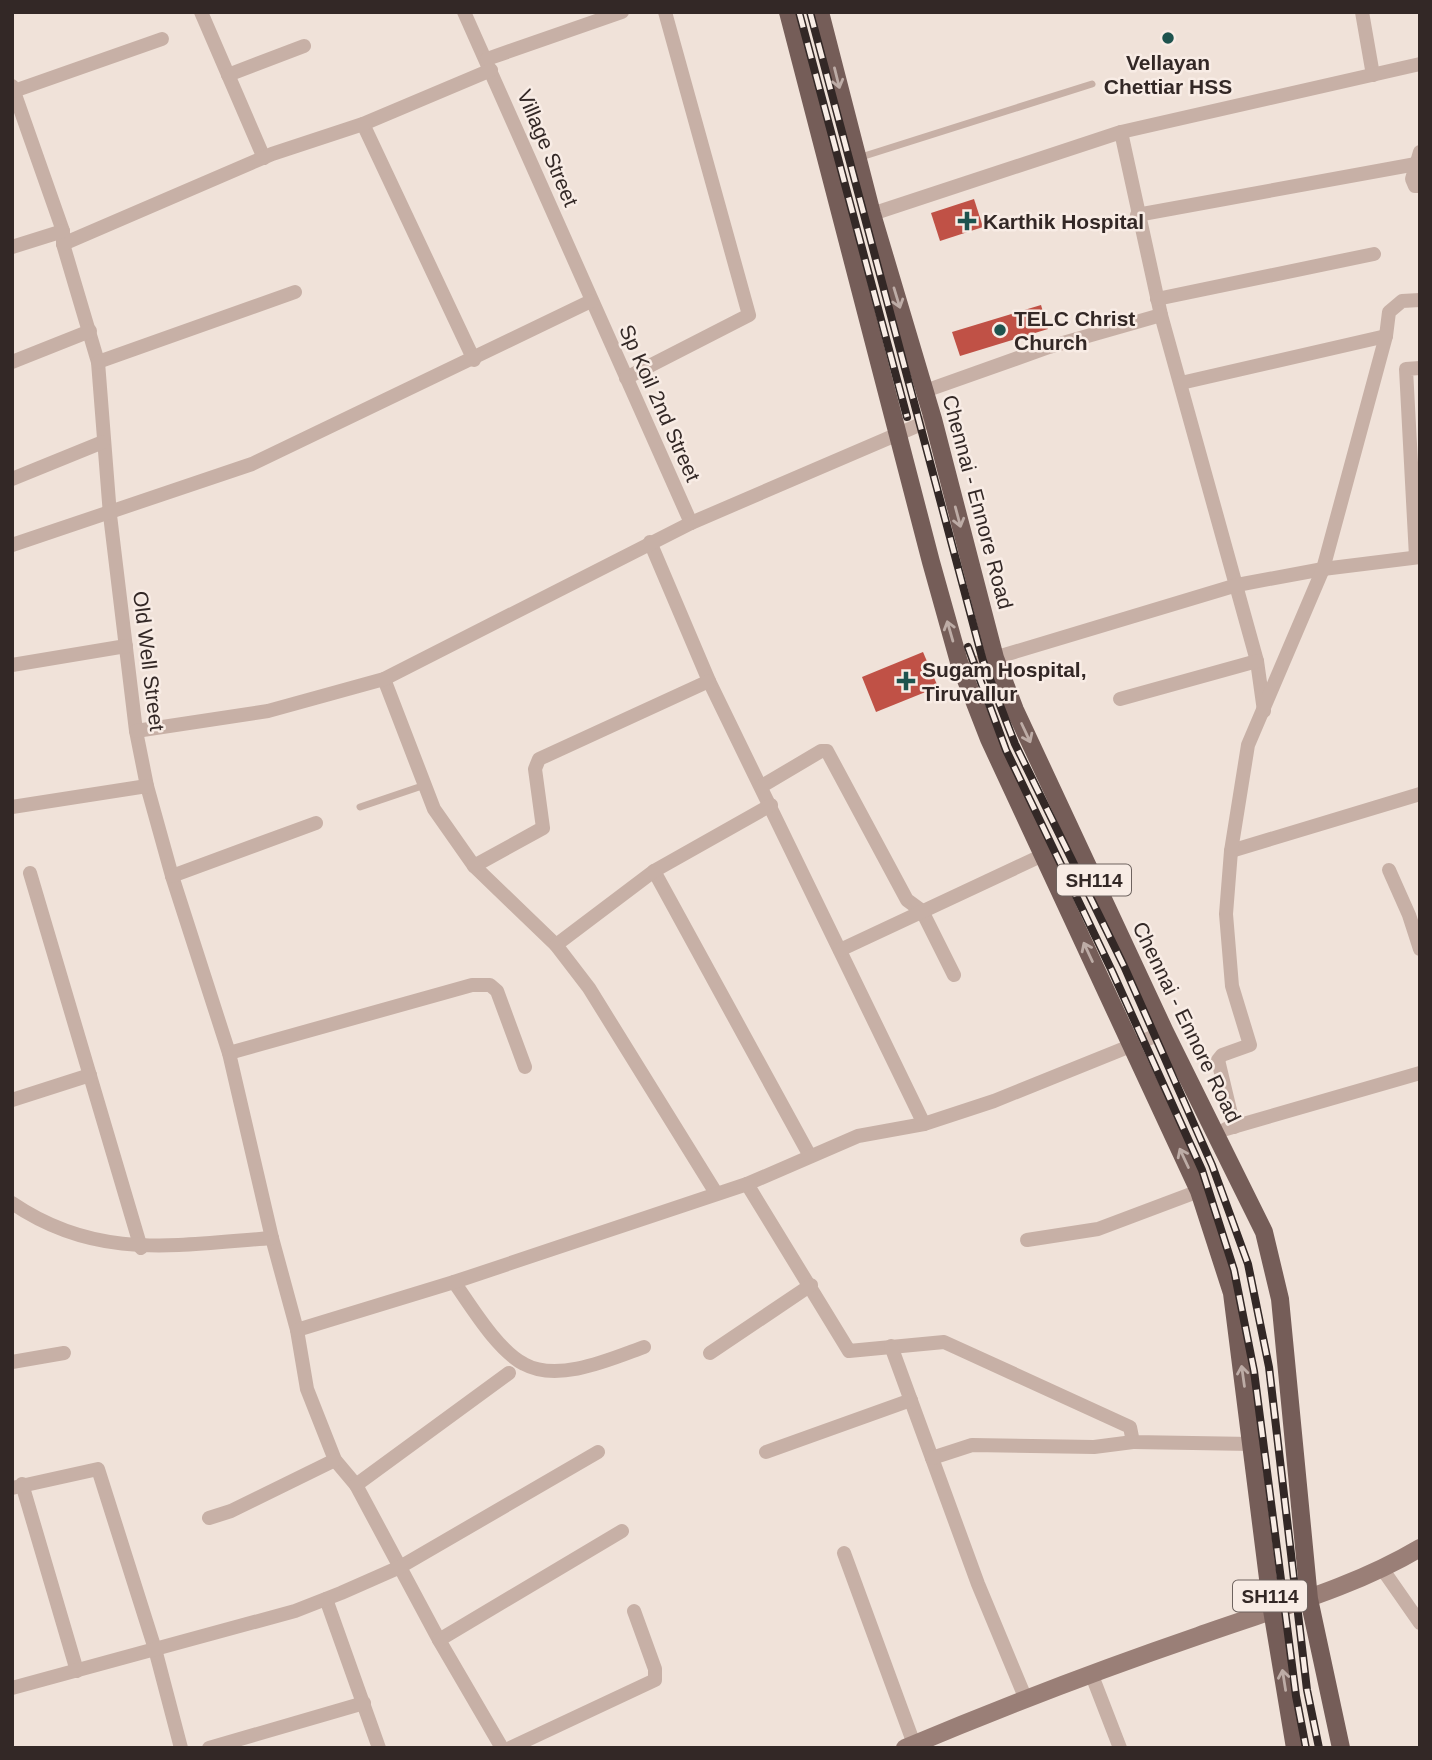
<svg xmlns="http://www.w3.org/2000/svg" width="1432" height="1760" font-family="Arial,sans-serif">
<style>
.building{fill:#c05146}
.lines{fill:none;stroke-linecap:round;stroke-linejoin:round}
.lane{stroke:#c7b0a6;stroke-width:7}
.street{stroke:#c7b0a6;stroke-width:14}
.secondary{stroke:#9a7f77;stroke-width:18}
.primary{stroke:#755d58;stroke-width:18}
.rail-casing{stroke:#332826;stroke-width:8}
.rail{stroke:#f8ece5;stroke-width:5;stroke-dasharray:16;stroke-linecap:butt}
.oneway{stroke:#bdaca6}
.poi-dot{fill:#1e534e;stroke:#f8ece5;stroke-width:2.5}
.labels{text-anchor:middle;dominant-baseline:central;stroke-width:5;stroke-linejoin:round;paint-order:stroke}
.shield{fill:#f8ece5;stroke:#6e635f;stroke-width:2}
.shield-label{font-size:19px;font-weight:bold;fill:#332826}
.poi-label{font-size:21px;font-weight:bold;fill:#332826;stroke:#f8ece5;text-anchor:start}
.street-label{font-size:21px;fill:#332826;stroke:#f8ece5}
</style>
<rect width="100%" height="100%" fill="#f0e2d9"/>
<g class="building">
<path d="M 974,199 L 983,227 L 940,241 L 931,213 Z"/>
<path d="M 1041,305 L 1048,329 L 960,356 L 952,332 Z"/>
<path d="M 923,652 L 938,687 L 876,712 L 862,677 Z"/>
</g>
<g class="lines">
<g class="lane">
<path d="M 858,158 L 1092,84"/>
<path d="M 360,807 L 425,785"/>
</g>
<g class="street">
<path d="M 201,12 L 264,158"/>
<path d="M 464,12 L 691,523"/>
<path d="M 1362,12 L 1373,75"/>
<path d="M 487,59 L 622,12"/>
<path d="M 228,75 L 304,46"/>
<path d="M 12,86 L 63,231 L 63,244 L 98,362 L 110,515 L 136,731 L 147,786 L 172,876 L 229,1053 L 272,1238 L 297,1330 L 307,1389 L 335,1460 L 356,1485 L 439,1640 L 502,1748"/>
<path d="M 14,91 L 162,39"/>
<path d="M 363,124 L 474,360"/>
<path d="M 1121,132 L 1161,315 L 1257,661 L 1264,711"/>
<path d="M 1420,152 L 1412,179 L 1415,186 L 1420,186"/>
<path d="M 872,214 L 1121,132 L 1420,64"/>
<path d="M 1137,215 L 1416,164"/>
<path d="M 63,244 L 272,154 L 363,124 L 491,70"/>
<path d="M 12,247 L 63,231"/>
<path d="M 1157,299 L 1374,254"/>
<path d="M 12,362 L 90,331"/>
<path d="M 98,362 L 295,292"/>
<path d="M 626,378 L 749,315 L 665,12"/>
<path d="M 1181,383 L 1386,336"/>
<path d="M 925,391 L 1049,347 L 1161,315"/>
<path d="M 12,479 L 103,442"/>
<path d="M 650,542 L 709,681 L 924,1124"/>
<path d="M 12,545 L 252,464 L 591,301"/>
<path d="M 1416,557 L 1406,369 L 1420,368"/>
<path d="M 12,665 L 126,646"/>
<path d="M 961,668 L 1237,585 L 1323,569 L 1420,557"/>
<path d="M 384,679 L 434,809 L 474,866 L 556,945 L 589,988 L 716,1193"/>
<path d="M 1120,699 L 1257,661"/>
<path d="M 136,731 L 268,711 L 384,679 L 691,523 L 933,419"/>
<path d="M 762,786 L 821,751 L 827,751 L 907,900 L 922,911 L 954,975"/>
<path d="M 12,807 L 147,786"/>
<path d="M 1231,851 L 1420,794"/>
<path d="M 474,866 L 543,828 L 535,769 L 539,759 L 709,681"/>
<path d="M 1389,870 L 1409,915 L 1420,949"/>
<path d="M 654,871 L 810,1156"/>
<path d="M 30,873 L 141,1248"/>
<path d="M 172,876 L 316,823"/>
<path d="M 556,945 L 654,871 L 771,805"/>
<path d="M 840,950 L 1043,855"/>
<path d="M 229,1053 L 472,985 L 490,985 L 497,991 L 525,1067"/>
<path d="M 12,1100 L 90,1075"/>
<path d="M 1234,1127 L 1218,1060 L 1222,1055 L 1250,1045 L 1232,986 L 1226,914 L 1231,851 L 1248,745 L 1323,569 L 1386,336 L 1389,312 L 1402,301 L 1420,300"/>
<path d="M 1226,1129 L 1420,1073"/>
<path d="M 747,1184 L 849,1351 L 944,1342 L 1130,1427 L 1133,1442 L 1252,1444"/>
<path d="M 12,1203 C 97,1261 176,1245 272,1238"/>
<path d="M 1027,1240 L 1098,1229 L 1199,1191"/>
<path d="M 454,1282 C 471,1306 497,1350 524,1364 C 558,1383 611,1359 644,1347"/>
<path d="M 297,1330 L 454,1282 L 747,1184 L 858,1136 L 924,1124 L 994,1101 L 1165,1032"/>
<path d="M 891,1346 L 978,1584 L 1025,1697"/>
<path d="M 710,1353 L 811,1285"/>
<path d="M 12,1362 L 64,1353"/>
<path d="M 766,1452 L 911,1400"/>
<path d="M 932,1458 L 972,1445 L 1094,1447 L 1133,1442"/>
<path d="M 22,1484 L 77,1671"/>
<path d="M 356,1485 L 509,1373"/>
<path d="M 12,1488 L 98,1469 L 155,1649 L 181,1748"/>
<path d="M 209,1518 L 231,1511 L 335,1460"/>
<path d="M 844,1553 L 914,1744"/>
<path d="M 1383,1570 L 1420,1623"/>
<path d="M 326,1599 L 379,1748"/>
<path d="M 439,1640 L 622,1531"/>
<path d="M 1091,1673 L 1120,1748"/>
<path d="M 12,1688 L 295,1611 L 341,1593 L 400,1567 L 598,1452"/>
<path d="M 209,1748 L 364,1703"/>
<path d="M 510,1748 L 655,1680 L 655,1669 L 634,1611"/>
</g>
<path class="secondary" d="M 905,1748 C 1002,1707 1099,1670 1198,1636 C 1273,1609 1351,1589 1420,1548"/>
<g class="primary">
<path d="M 788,12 L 931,562 L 959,662 L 989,739 L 1199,1191 L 1232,1293 L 1272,1610 L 1295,1748"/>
<path d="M 820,12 L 872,214 L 933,419 L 995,658 L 1015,710 L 1165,1032 L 1264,1232 L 1280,1299 L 1309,1599 L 1341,1748"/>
</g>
<defs>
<g id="rail">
<path d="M 799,12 L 907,417"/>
<path d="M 810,12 L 983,661 L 1015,744 L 1124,966 L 1212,1165 L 1248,1264 L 1269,1367 L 1307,1690 L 1319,1748"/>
<path d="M 968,647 L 1006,750 L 1112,971 L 1202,1170 L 1234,1270 L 1254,1371 L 1296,1696 L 1306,1748"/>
</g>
</defs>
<use href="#rail" class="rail-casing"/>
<use href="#rail" class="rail"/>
</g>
<defs><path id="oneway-shaft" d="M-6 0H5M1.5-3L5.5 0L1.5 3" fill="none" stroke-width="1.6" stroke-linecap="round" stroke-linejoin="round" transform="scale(1.75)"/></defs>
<g class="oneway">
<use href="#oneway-shaft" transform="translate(837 78) rotate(76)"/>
<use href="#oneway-shaft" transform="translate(897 298) rotate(73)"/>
<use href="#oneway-shaft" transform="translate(958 517) rotate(75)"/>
<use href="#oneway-shaft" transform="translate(950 631) rotate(-106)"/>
<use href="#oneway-shaft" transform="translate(1026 733) rotate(65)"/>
<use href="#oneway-shaft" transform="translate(1088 952) rotate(-115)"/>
<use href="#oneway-shaft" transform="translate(1184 1158) rotate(-115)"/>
<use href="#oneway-shaft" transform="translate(1243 1376) rotate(-98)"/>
<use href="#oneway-shaft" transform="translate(1284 1680) rotate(-99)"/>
</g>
<g class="poi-dot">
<circle cx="1168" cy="38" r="7"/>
<path d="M963.5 210.5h7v7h7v7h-7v7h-7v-7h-7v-7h7z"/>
<circle cx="1000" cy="330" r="7"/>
<path d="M902.5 670.5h7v7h7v7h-7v7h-7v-7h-7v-7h7z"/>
</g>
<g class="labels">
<g class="shield">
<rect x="1057" y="864.5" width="74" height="31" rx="5"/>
<rect x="1233" y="1580.5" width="74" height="31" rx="5"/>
</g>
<g class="shield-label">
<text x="1094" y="880">SH114</text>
<text x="1270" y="1596">SH114</text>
</g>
<g class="poi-label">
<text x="1168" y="62" text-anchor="middle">Vellayan<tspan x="1168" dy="24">Chettiar HSS</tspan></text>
<text x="983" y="221">Karthik Hospital</text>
<text x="1014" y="318">TELC Christ<tspan x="1014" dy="24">Church</tspan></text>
<text x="922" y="669">Sugam Hospital,<tspan x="922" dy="24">Tiruvallur</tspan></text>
</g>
<g class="street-label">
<text transform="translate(548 148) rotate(67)">Village Street</text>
<text transform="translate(660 403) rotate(66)">Sp Koil 2nd Street</text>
<text transform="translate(978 502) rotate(75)">Chennai - Ennore Road</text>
<text transform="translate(149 661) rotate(83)">Old Well Street</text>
<text transform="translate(1187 1022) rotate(64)">Chennai - Ennore Road</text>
</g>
</g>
<rect width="1432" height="1760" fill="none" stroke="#332826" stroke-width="28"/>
</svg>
